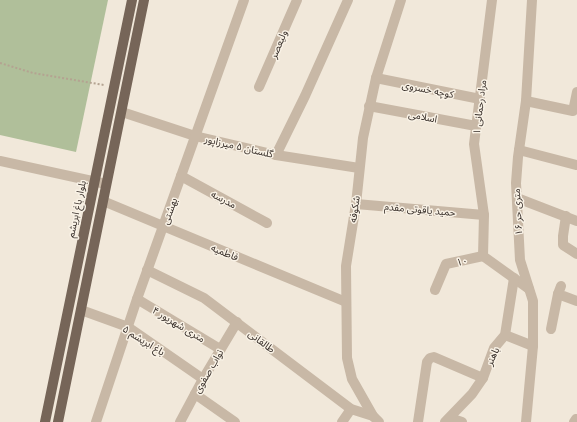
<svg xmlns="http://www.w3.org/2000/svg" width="577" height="422" font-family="Lato,'Noto Sans Arabic',sans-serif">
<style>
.green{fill:#b0bf9a}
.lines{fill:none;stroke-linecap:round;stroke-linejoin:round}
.path{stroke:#b4a391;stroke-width:2;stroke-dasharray:2 2;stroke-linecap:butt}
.minor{stroke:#c8b8a6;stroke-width:10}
.major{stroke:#766558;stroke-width:10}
.labels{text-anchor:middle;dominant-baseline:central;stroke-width:3;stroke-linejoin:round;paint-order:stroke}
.street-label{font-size:10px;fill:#352c27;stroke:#f9f2e6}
</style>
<rect width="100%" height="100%" fill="#f1e8da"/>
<path class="green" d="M 0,0 L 108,0 L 76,152 L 0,135 Z"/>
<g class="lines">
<path class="path" d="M 0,63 L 33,73 L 104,85"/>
<g class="minor">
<path d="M 492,0 L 474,144 L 484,215 L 483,256 L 529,289"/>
<path d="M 376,78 L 480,99"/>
<path d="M 259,87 L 297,0"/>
<path d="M 526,101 L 573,111 L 577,92"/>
<path d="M 369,106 L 476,126"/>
<path d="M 122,112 L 195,136 L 276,155 L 359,168"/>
<path d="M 519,150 L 576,165"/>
<path d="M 276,155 L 305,96 L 348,0"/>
<path d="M 0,161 L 106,184"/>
<path d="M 181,176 L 267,223"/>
<path d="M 517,198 L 577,221"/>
<path d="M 103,201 L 346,302"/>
<path d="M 356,204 L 484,215"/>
<path d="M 566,216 L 563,236 L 563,245 L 577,254"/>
<path d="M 147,270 L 204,298 L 351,409 L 373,416"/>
<path d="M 561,286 L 558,294 L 577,301"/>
<path d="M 435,290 L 446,264 L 483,256"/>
<path d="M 137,299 L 220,349"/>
<path d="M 81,310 L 128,327 L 203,379"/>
<path d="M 551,329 L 558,294"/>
<path d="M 505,335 L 533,346"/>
<path d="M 195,394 L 235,422"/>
<path d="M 450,418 L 462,422"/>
<path d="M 96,422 L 137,299 L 244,0"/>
<path d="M 180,422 L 203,379 L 237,322"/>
<path d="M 342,422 L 351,409"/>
<path d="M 379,422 L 373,416 L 352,379 L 347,358 L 346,266 L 356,204 L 363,138 L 376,78 L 401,0"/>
<path d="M 418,422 L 427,362 L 430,358 L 434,357 L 483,378"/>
<path d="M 445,422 L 472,394 L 483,378 L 494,348 L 505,335 L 514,278"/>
<path d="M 526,422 L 533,346 L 533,301 L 520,260 L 516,183 L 518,157 L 526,101 L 532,0"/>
<path d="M 574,422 L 576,419 L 577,420"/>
</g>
<g class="major">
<path d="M 45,422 L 132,0"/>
<path d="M 58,422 L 144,0"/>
</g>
</g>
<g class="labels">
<g class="street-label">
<text transform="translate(278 44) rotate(-67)">ولیعصر</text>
<text transform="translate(428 89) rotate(11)">کوچه خسروی</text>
<text transform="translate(479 107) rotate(-83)">مراد رحمانی ۱</text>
<text transform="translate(423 116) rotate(11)">اسلامی</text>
<text transform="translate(239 146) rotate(13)">گلستان ۵ میرزاپور</text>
<text transform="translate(224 199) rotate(28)">مدرسه</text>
<text transform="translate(76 209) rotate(-78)">بلوار باغ ابریشم</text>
<text transform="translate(354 209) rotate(-82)">شکوفه</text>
<text transform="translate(420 209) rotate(5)">حمید یاقوتی مقدم</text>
<text transform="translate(169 211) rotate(-70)">بهشتی</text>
<text transform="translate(517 212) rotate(-93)">۱۶ متری حر</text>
<text transform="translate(225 252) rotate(22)">فاطمیه</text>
<text transform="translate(462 261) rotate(-12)">۱۰</text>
<text transform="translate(179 324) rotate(31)">۴ متری شهریور</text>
<text transform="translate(144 340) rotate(32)">باغ ابریشم ۵</text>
<text transform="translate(262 341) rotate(37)">طالقانی</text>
<text transform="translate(492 356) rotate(-65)">باهنر</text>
<text transform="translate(208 371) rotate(-60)">نواب صفوی</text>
</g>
</g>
</svg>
